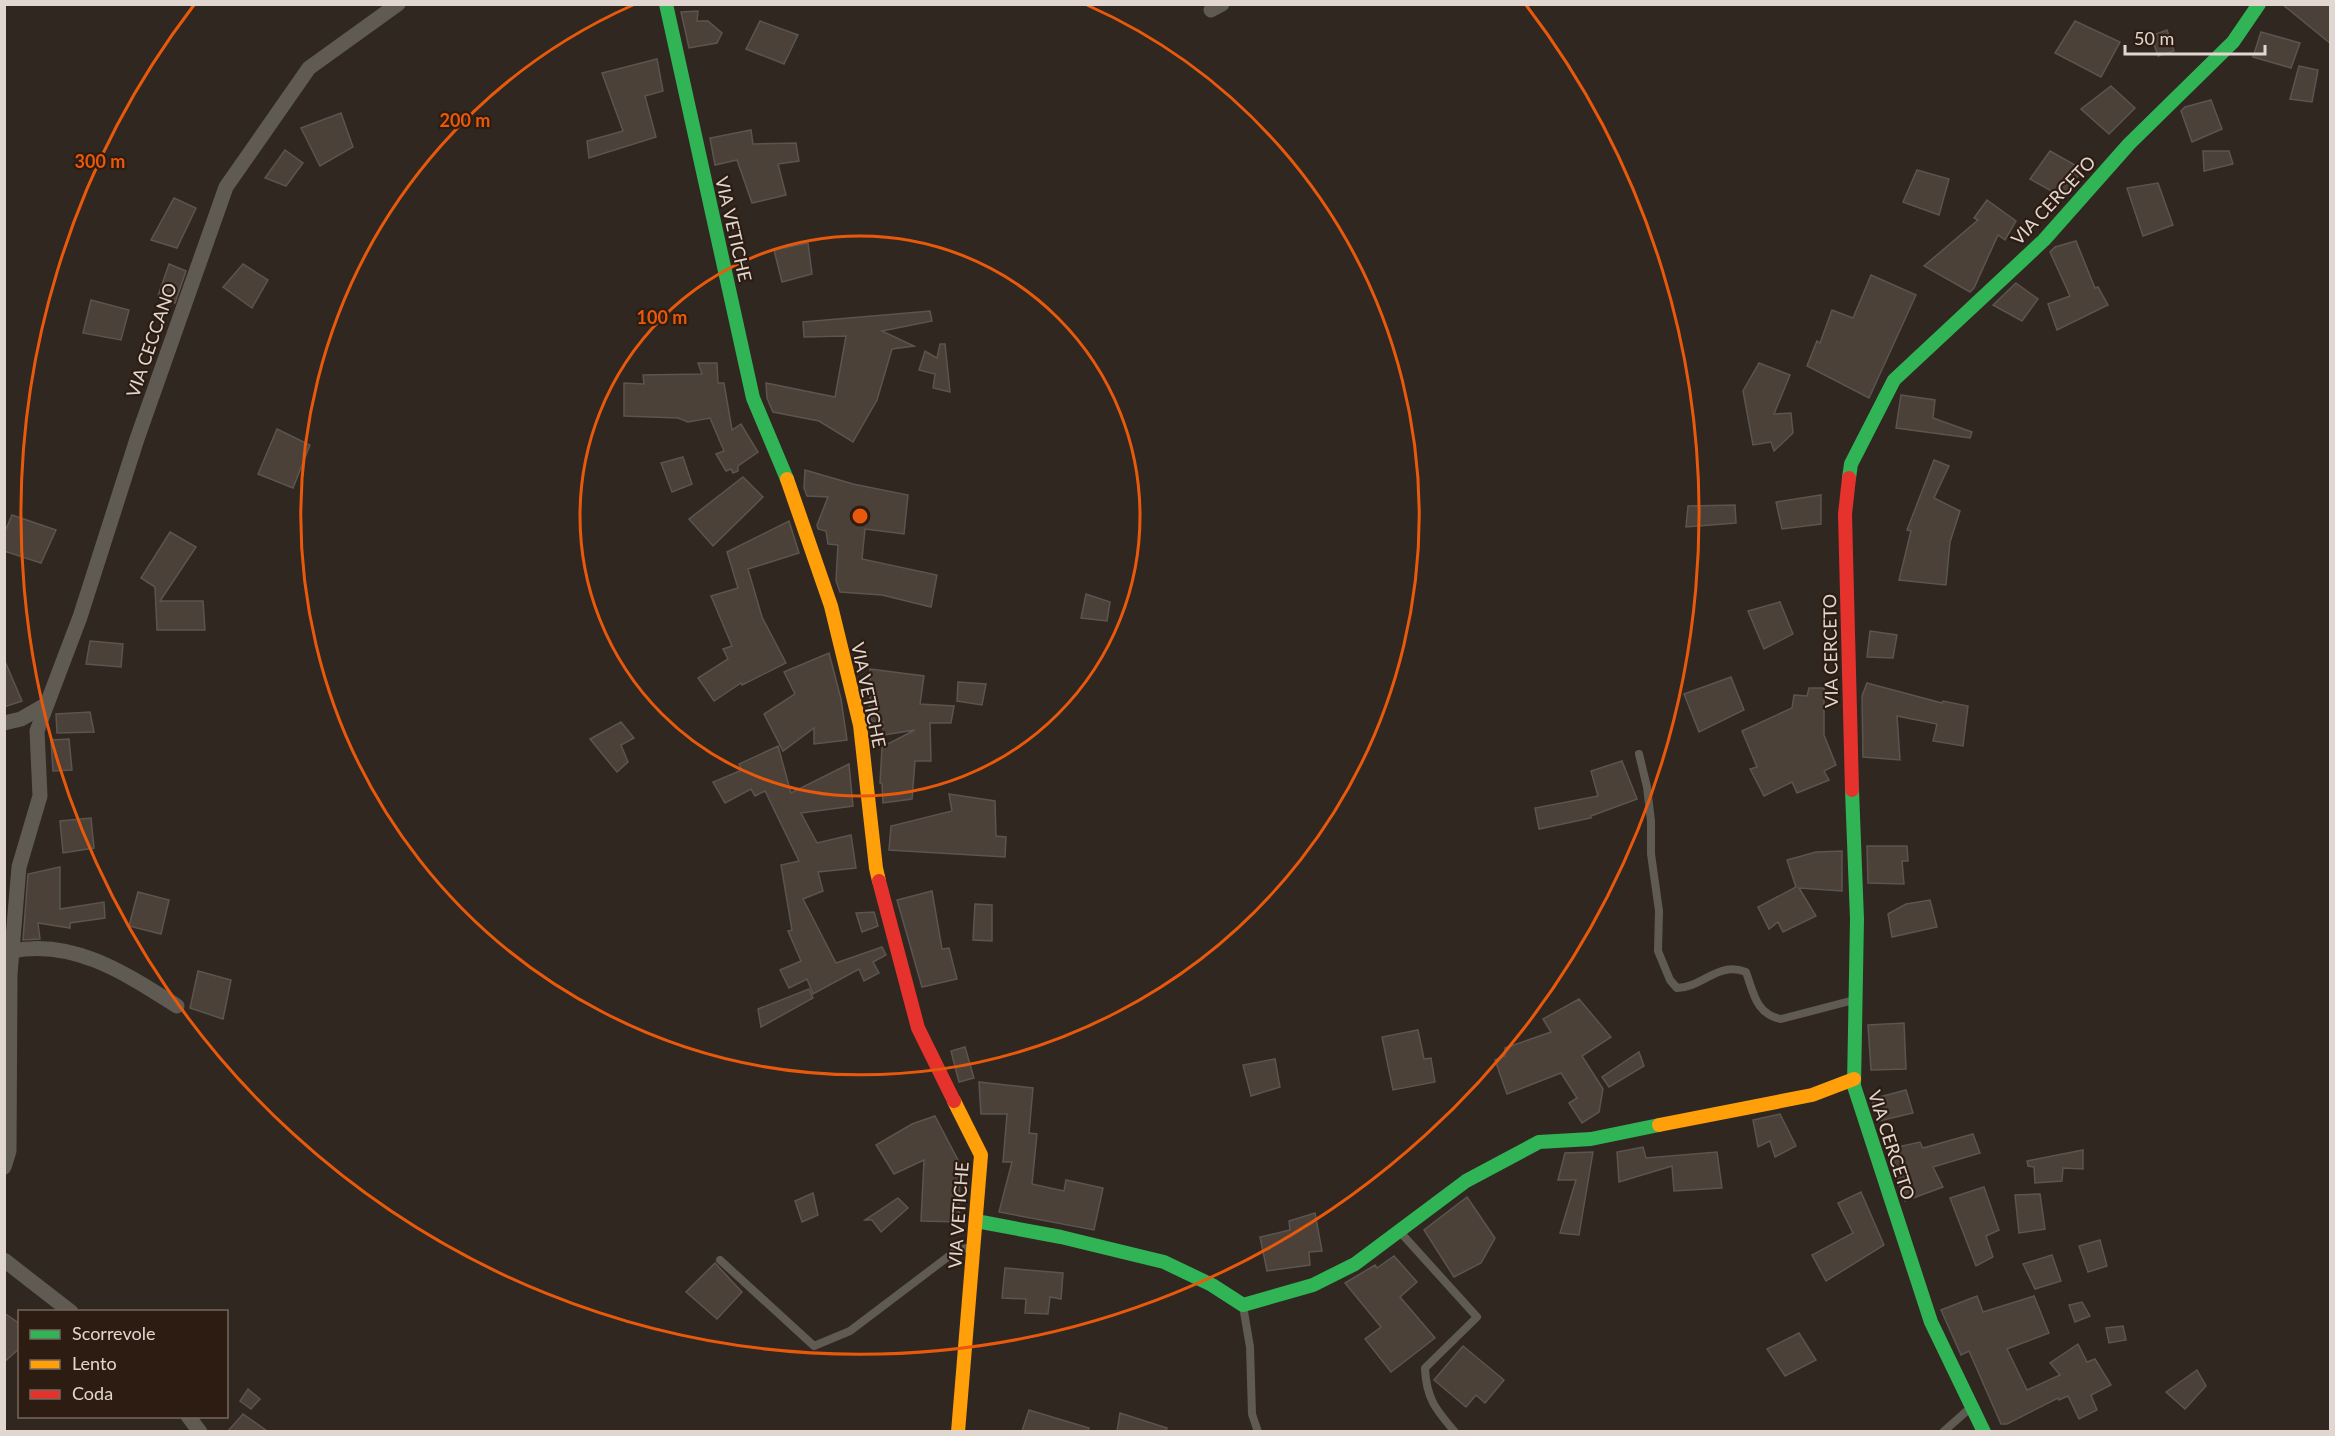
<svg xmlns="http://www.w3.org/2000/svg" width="2335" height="1436" font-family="Lato,sans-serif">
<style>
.building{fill:#4c4138;stroke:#5b544f;stroke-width:1.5}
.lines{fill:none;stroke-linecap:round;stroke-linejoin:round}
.lane{stroke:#5f5b53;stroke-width:8}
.street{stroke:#5f5b53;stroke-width:15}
.fast{stroke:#30b455;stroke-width:14}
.slow{stroke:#ff9f0a;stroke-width:14}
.jam{stroke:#e5322d;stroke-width:14}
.ring{fill:none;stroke:#e8590c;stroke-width:3}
.labels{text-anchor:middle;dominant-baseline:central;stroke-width:4.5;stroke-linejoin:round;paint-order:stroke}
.street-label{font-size:18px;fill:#e2d7d0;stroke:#2c1c11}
.centre{fill:#e8590c;stroke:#2c1c11;stroke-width:3}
.ring-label{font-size:18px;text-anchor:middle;font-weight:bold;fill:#e8590c;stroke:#2c1c11;stroke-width:4.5;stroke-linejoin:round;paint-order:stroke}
</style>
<rect width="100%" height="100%" fill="#302721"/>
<g class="building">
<path d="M 2282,4 L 2331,4 L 2331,44 L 2315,31 Z"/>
<path d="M 698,11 L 697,21 L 708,21 L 722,33 L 717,43 L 689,48 L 681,12 Z"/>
<path d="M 760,21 L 798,35 L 784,64 L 746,49 Z"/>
<path d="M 2075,21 L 2120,42 L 2101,77 L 2055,53 Z"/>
<path d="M 2167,30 L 2174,51 L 2158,56 L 2151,36 Z"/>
<path d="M 2261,32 L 2300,43 L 2291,68 L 2253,57 Z"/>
<path d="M 657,59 L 663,91 L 645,96 L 656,137 L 589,158 L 587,141 L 623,131 L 602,73 Z"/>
<path d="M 2299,66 L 2318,70 L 2312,102 L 2290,99 Z"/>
<path d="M 2111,86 L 2135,108 L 2109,134 L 2081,109 Z"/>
<path d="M 2211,100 L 2222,129 L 2192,142 L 2181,111 L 2185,107 Z"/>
<path d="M 341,113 L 353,147 L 320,166 L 301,128 Z"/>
<path d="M 751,130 L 753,144 L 796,143 L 799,161 L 778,164 L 786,195 L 752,203 L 737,160 L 715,165 L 710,138 Z"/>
<path d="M 285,150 L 303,163 L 286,186 L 265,178 Z"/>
<path d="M 2050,151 L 2082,169 L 2064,198 L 2030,179 Z"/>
<path d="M 2203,151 L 2229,151 L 2233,164 L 2204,171 Z"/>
<path d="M 1917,170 L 1949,179 L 1939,215 L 1903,202 Z"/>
<path d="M 2158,183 L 2173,225 L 2143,236 L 2127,188 Z"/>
<path d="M 174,198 L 196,208 L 177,248 L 151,240 Z"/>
<path d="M 1987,200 L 2016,221 L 2005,240 L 1998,235 L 1974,288 L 1970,292 L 1924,266 L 1978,220 L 1974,218 Z"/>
<path d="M 2076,241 L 2095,288 L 2098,287 L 2108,305 L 2057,330 L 2048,304 L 2070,296 L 2050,252 L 2055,247 Z"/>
<path d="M 808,243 L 812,274 L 782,282 L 774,250 Z"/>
<path d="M 169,264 L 186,271 L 175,303 L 158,296 Z"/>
<path d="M 243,264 L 268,280 L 252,308 L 223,287 Z"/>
<path d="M 1871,275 L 1916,295 L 1869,398 L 1807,366 L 1817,341 L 1820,343 L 1832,310 L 1853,318 Z"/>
<path d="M 2016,283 L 2038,299 L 2022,321 L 1993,305 Z"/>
<path d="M 91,300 L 129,310 L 121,340 L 83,333 Z"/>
<path d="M 930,311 L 932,321 L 882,331 L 914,346 L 892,349 L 877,400 L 853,442 L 819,421 L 773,412 L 767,398 L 766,383 L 835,397 L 846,336 L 804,337 L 803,322 Z"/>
<path d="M 940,344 L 945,344 L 950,392 L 933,388 L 935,374 L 919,370 L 925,351 L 937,358 Z"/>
<path d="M 698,363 L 717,363 L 718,383 L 724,383 L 732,430 L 741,424 L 758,452 L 738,466 L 738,471 L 733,473 L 731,469 L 726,471 L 716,454 L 724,451 L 710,418 L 688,422 L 678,418 L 624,416 L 624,383 L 644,384 L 643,375 L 702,374 Z"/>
<path d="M 1759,363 L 1790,375 L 1774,414 L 1791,413 L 1793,433 L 1774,451 L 1771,442 L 1753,445 L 1743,391 Z"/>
<path d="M 1901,395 L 1935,400 L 1933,418 L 1972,432 L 1970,438 L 1896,428 Z"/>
<path d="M 277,429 L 310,445 L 293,488 L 258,474 Z"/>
<path d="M 683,457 L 692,484 L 672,492 L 661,463 Z"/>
<path d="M 1934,460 L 1949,466 L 1934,498 L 1960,511 L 1950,542 L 1946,585 L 1899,580 L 1911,531 L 1907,530 Z"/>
<path d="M 805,470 L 853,484 L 908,495 L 904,534 L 865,529 L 862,559 L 937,575 L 931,607 L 882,595 L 840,592 L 836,581 L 838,545 L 828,544 L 826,531 L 818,529 L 817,525 L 828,497 L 807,496 L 804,488 Z"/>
<path d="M 743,477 L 763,497 L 713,546 L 689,519 Z"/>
<path d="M 1821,495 L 1821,524 L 1782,529 L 1776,502 Z"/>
<path d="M 1735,505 L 1736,523 L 1686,527 L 1688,506 Z"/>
<path d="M 12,515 L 56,530 L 41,563 L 4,551 L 4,534 Z"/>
<path d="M 789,521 L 799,553 L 748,569 L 762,617 L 786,663 L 742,685 L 741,683 L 714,701 L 698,678 L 728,659 L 723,649 L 732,646 L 711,596 L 738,588 L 727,552 Z"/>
<path d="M 170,532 L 196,547 L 160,601 L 203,601 L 205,630 L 157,630 L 155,587 L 141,578 Z"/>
<path d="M 1086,594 L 1110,602 L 1107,621 L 1081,618 Z"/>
<path d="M 1780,602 L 1793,634 L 1764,649 L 1748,611 Z"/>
<path d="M 1870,631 L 1897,635 L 1893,658 L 1867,657 Z"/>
<path d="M 90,641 L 123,644 L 121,667 L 86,664 Z"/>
<path d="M 829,653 L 841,699 L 847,740 L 814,744 L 814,728 L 783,751 L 764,714 L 795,694 L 784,672 Z"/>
<path d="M 4,659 L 22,701 L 4,707 Z"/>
<path d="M 870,669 L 924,676 L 920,704 L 954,706 L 951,723 L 930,723 L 931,761 L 915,761 L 912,799 L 883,803 L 882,784 L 880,783 L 882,747 L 915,730 L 883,735 L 883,722 L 872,721 L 868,702 L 870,701 Z"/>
<path d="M 1731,677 L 1744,710 L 1699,732 L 1684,694 Z"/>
<path d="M 958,682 L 986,684 L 982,705 L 957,701 Z"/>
<path d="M 1867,683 L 1942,703 L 1943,701 L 1968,706 L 1963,746 L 1933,741 L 1937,724 L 1897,716 L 1900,760 L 1863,757 L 1862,696 Z"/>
<path d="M 1809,688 L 1824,688 L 1824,735 L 1836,765 L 1824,771 L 1829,780 L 1797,793 L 1792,782 L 1764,796 L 1750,769 L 1757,767 L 1742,731 L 1792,708 L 1794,695 L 1807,696 Z"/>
<path d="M 90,712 L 94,732 L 57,733 L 56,714 Z"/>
<path d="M 621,722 L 634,738 L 621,745 L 628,762 L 617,772 L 590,739 Z"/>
<path d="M 69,739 L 72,770 L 53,771 L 51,740 Z"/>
<path d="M 778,746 L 791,793 L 849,764 L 853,806 L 801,813 L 817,843 L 851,835 L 856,868 L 818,872 L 823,891 L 803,899 L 836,963 L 882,947 L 886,955 L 873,962 L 879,973 L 864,981 L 859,969 L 813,994 L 807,979 L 789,988 L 780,970 L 801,961 L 788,931 L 792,930 L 781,865 L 799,861 L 765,791 L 755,796 L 751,789 L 725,803 L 713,782 L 742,770 L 739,764 Z"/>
<path d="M 1622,761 L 1637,799 L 1591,816 L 1591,818 L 1539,829 L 1535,808 L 1598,796 L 1591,771 Z"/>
<path d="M 949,794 L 995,801 L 996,836 L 1006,837 L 1005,857 L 889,850 L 891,826 L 952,811 Z"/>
<path d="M 91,818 L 94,848 L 63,853 L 60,821 Z"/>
<path d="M 1867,846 L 1907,846 L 1908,861 L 1902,861 L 1904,884 L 1868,883 Z"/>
<path d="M 1842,851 L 1842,891 L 1799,888 L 1816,916 L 1783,932 L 1778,922 L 1769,929 L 1758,907 L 1796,887 L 1787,860 L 1816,852 Z"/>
<path d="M 60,867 L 60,909 L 104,902 L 105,918 L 70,923 L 70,928 L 38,923 L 40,939 L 23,940 L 28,874 Z"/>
<path d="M 932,891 L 942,949 L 949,948 L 957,979 L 922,987 L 897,900 Z"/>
<path d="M 138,892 L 169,900 L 161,934 L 129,926 Z"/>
<path d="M 1930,900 L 1937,927 L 1892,937 L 1888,914 L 1906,904 Z"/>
<path d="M 975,904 L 992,905 L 992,941 L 973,940 Z"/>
<path d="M 874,912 L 878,926 L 862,932 L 856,913 Z"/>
<path d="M 198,971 L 231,980 L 223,1019 L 190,1008 Z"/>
<path d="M 809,989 L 813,998 L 761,1027 L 758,1009 Z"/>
<path d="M 1579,999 L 1611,1037 L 1582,1056 L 1603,1089 L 1599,1112 L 1582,1123 L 1569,1103 L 1577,1098 L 1561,1073 L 1507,1094 L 1495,1060 L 1505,1056 L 1505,1048 L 1551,1032 L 1543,1019 Z"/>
<path d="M 1904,1023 L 1906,1069 L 1871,1070 L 1868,1025 Z"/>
<path d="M 1418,1030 L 1424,1059 L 1431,1058 L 1435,1082 L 1393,1090 L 1382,1037 Z"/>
<path d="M 965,1047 L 974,1078 L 959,1082 L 951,1051 Z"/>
<path d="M 1639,1052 L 1644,1066 L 1609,1087 L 1602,1077 Z"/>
<path d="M 1275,1059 L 1280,1087 L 1251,1096 L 1243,1065 Z"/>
<path d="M 979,1082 L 1033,1088 L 1029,1133 L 1037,1134 L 1032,1184 L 1064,1191 L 1066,1180 L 1103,1188 L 1094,1230 L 999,1212 L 1012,1162 L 1003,1162 L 1007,1114 L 981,1114 Z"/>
<path d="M 1906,1090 L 1913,1113 L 1879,1121 L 1872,1099 Z"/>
<path d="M 1780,1114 L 1796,1146 L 1775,1157 L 1770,1141 L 1758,1147 L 1753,1120 Z"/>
<path d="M 935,1116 L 960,1164 L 959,1222 L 921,1221 L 924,1160 L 894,1174 L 876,1145 L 912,1124 Z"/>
<path d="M 1973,1134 L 1980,1153 L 1933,1167 L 1943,1187 L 1905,1201 L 1888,1149 L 1920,1142 L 1923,1148 Z"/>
<path d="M 1643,1147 L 1646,1158 L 1717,1152 L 1722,1188 L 1674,1191 L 1672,1166 L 1619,1182 L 1617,1152 Z"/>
<path d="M 2083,1150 L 2083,1169 L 2063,1168 L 2062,1181 L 2035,1183 L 2034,1167 L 2028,1166 L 2027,1161 Z"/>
<path d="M 1593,1152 L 1579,1235 L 1560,1233 L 1576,1180 L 1558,1180 L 1565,1153 Z"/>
<path d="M 1984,1187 L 1999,1230 L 1986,1236 L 1993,1257 L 1976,1266 L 1950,1198 Z"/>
<path d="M 1861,1192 L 1884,1245 L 1826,1281 L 1812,1255 L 1853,1233 L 1838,1203 Z"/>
<path d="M 813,1193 L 818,1215 L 802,1222 L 795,1201 Z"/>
<path d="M 2040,1194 L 2045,1229 L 2019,1233 L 2015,1195 Z"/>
<path d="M 1467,1197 L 1495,1238 L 1481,1263 L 1454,1277 L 1424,1230 Z"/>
<path d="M 898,1198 L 908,1208 L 881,1232 L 872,1220 L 865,1220 Z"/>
<path d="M 1315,1213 L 1322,1251 L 1309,1252 L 1310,1265 L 1267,1271 L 1260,1237 L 1290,1230 L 1289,1221 Z"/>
<path d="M 2100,1240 L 2107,1266 L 2088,1272 L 2079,1246 Z"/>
<path d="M 2052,1255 L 2061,1281 L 2035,1289 L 2023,1264 Z"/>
<path d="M 1394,1256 L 1417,1282 L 1400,1297 L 1435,1338 L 1391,1372 L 1365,1339 L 1381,1327 L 1345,1283 L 1375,1265 L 1377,1268 Z"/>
<path d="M 715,1263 L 742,1292 L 717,1319 L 686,1292 Z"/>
<path d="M 1005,1268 L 1063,1273 L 1061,1299 L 1050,1297 L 1048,1314 L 1025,1313 L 1026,1299 L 1002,1298 Z"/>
<path d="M 1977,1296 L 1983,1312 L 2034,1296 L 2049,1333 L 2007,1349 L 2027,1390 L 2060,1375 L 2050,1363 L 2078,1344 L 2087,1362 L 2095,1359 L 2111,1385 L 2091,1395 L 2097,1410 L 2079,1419 L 2068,1396 L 2059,1400 L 2058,1398 L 2007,1424 L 2001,1424 L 1969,1351 L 1961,1355 L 1941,1310 Z"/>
<path d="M 2082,1302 L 2090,1316 L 2075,1322 L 2069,1305 Z"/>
<path d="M 4,1313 L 20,1324 L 20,1348 L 4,1362 Z"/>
<path d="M 2123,1326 L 2126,1340 L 2109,1343 L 2106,1328 Z"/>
<path d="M 1799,1333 L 1816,1360 L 1785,1376 L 1767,1349 Z"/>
<path d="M 1463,1346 L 1504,1380 L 1485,1403 L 1476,1395 L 1466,1407 L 1434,1380 Z"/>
<path d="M 2197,1370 L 2206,1386 L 2185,1409 L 2166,1392 Z"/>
<path d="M 248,1389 L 260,1399 L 251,1409 L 240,1401 Z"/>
<path d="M 1029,1410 L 1089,1428 L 1088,1431 L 1022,1431 Z"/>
<path d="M 1120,1413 L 1167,1428 L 1166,1431 L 1117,1431 Z"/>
<path d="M 243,1414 L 267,1431 L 228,1431 Z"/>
</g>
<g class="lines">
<g class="lane">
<path d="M 1639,754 L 1647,787 L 1651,821 L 1651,854 L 1659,911 L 1658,951 L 1670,980 L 1677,988 C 1704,987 1717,961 1746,972 C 1754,994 1756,1014 1781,1019 L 1854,1000"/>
<path d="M 1401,1233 L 1477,1317 L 1425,1368 C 1426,1398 1436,1410 1455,1432"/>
<path d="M 720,1260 L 814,1346 L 850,1331 L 957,1250 L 972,1247"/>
<path d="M 1243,1306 L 1250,1347 L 1252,1414 L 1258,1432"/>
<path d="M 1943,1432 L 1969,1409"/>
</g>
<g class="street">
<path d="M 1211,10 L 1222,4"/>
<path d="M 4,723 L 21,719 L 47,704 L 80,617 L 137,439 L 226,187 L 309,68 L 398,4"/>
<path d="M 12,951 C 74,938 128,975 177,1006"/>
<path d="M 4,1167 L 9,1151 L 10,974 L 19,867 L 40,796 L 37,731 L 47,704"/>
<path d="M 4,1260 L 71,1312"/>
<path d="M 188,1416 L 200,1432"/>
</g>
<g class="fast">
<path d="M 666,4 L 753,398 L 787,479"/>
<path d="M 1849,478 L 1851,464 L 1894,380 L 2044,240 L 2129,144 L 2233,42 L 2259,4"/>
<path d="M 1852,790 L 1857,919 L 1854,1086 L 1931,1322 L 1984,1432"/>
<path d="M 976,1221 L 1061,1237 L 1164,1262 L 1212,1285 L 1243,1305 L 1313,1285 L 1355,1264 L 1466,1181 L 1539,1142 L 1591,1139 L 1659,1125"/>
</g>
<g class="slow">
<path d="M 787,479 L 831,606 L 860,725 L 876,868 L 879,881"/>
<path d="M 954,1101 L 981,1155 L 958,1432"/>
<path d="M 1659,1125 L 1812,1095 L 1854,1079"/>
</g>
<g class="jam">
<path d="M 1849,478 L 1845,514 L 1852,790"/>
<path d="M 879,881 L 918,1028 L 954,1101"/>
</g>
</g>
<g class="ring">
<circle cx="860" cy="516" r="280"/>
<path d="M1087 5A559 559 0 1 1 633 5"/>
<path d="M1526 5A839 839 0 1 1 194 5"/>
</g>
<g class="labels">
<g class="street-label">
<text transform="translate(2053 200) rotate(-47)">VIA CERCETO</text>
<text transform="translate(734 229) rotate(77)">VIA VETICHE</text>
<text transform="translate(151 340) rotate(-71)">VIA CECCANO</text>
<text transform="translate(1830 651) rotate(-91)">VIA CERCETO</text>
<text transform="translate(869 695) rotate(78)">VIA VETICHE</text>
<text transform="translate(1892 1145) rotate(72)">VIA CERCETO</text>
<text transform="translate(958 1215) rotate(-86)">VIA VETICHE</text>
</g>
</g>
<circle cx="860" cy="516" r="9" class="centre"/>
<g class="ring-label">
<text x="465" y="127">200 m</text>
<text x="100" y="168">300 m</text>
<text x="662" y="324">100 m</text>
</g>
<rect width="2335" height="1436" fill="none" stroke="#e2d7d0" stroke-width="12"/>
<rect x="18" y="1310" width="210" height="108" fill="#2c1c11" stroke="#75675d" stroke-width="1.5"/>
<rect x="30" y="1330" width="30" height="9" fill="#30b455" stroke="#75675d" stroke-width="1.5"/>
<text x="72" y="1340" font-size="18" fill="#e2d7d0">Scorrevole</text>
<rect x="30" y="1360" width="30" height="9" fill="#ff9f0a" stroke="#75675d" stroke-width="1.5"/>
<text x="72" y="1370" font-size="18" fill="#e2d7d0">Lento</text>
<rect x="30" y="1390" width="30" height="9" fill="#e5322d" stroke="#75675d" stroke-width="1.5"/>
<text x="72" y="1400" font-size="18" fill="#e2d7d0">Coda</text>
<path d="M2125 45v9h140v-9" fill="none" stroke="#e2d7d0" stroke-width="3"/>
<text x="2134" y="45" font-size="18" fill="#e2d7d0" stroke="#2c1c11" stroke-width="4.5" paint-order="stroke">50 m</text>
</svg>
